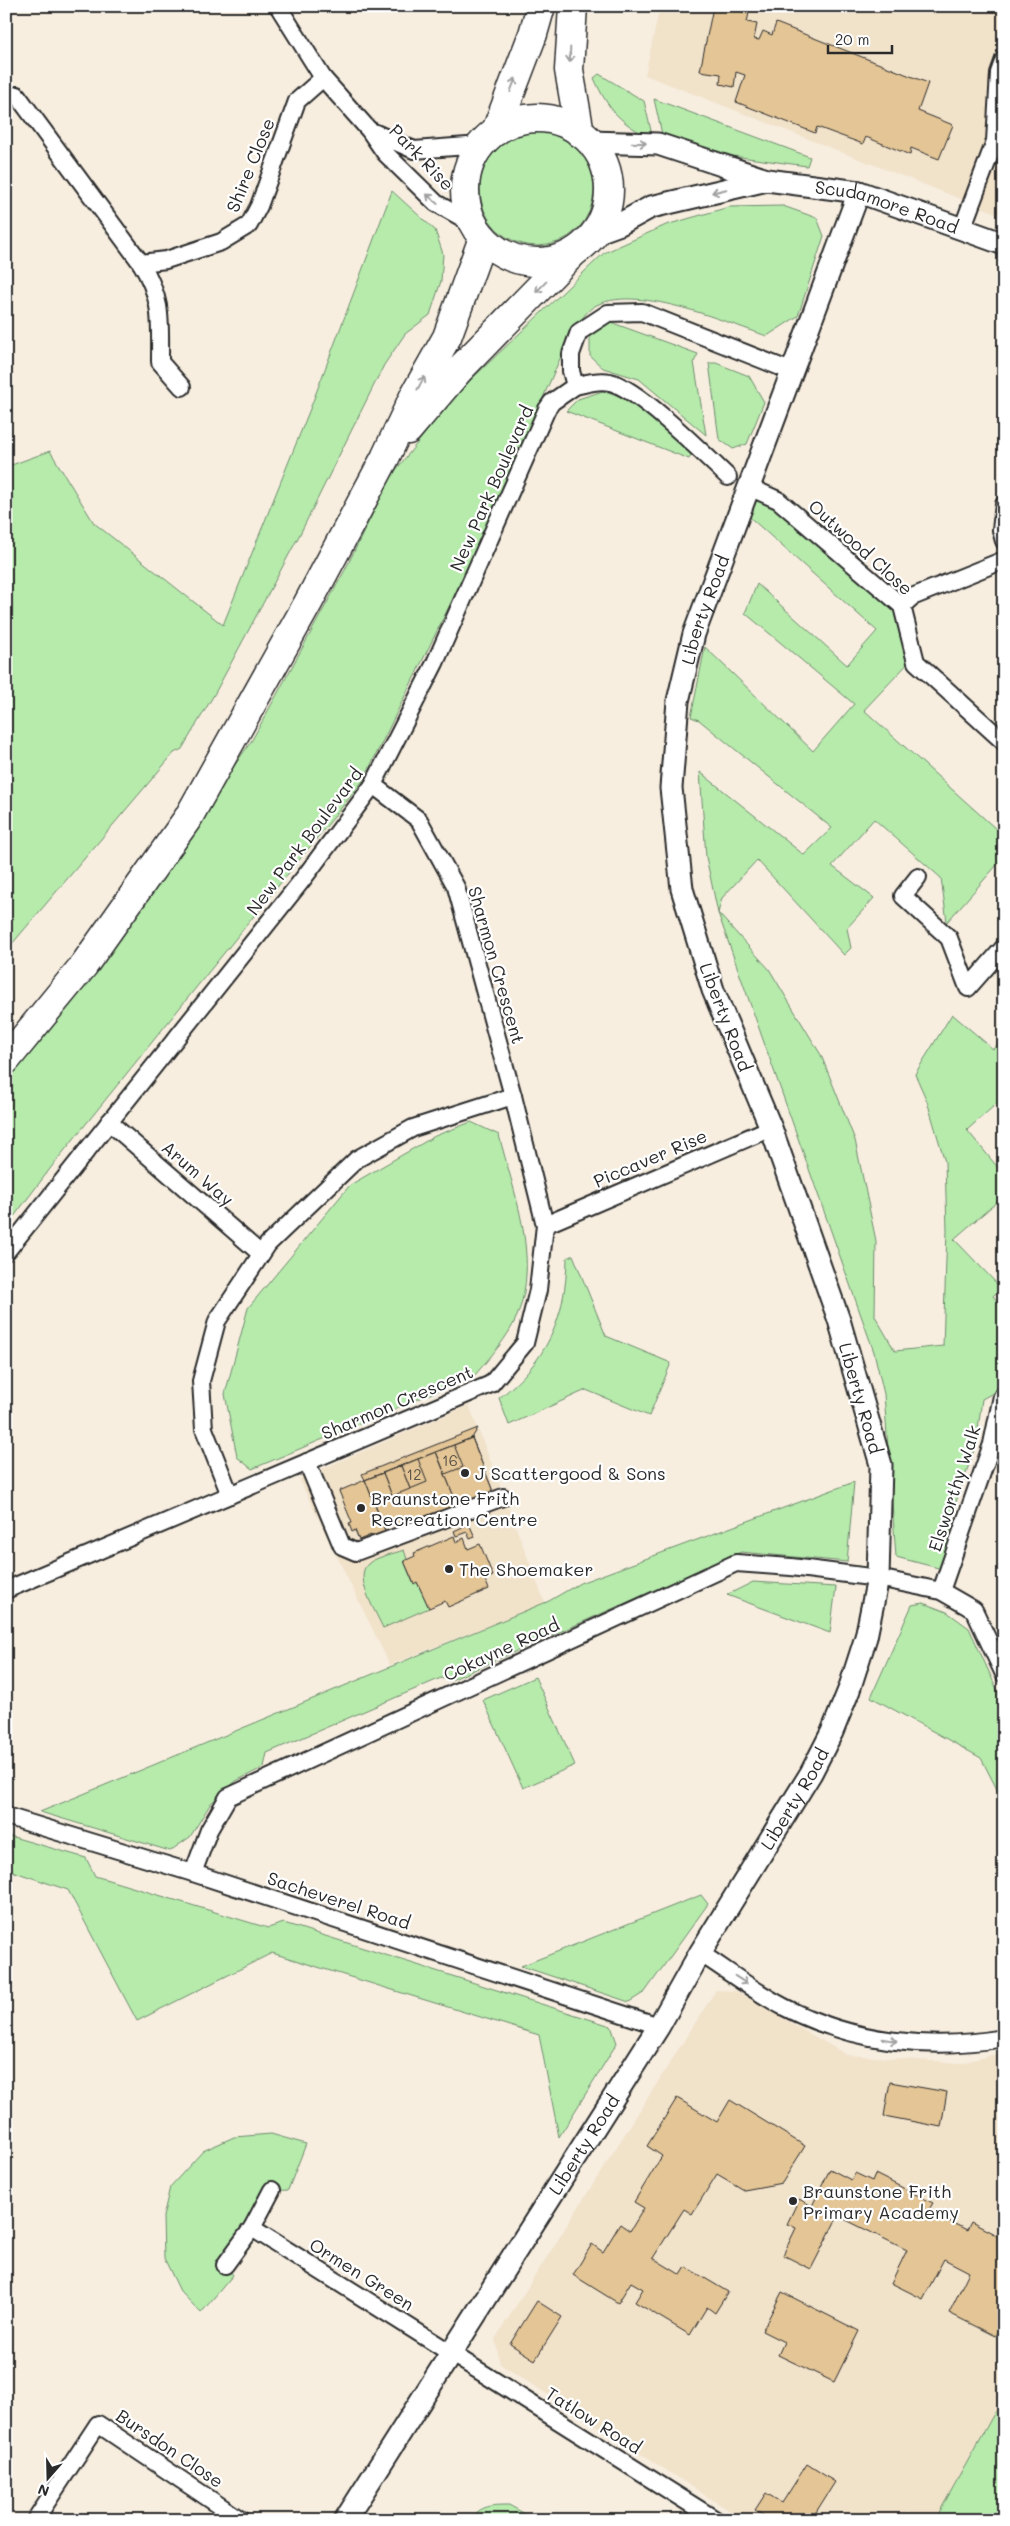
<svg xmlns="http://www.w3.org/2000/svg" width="1010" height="2526" font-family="Mali,sans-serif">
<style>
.built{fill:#f1e2ca}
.green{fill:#b6ebac;stroke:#708b6c}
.building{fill:#e3c596;stroke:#2b2b2b}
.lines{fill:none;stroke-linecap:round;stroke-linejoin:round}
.minor-casing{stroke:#2b2b2b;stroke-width:20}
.tertiary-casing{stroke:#2b2b2b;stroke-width:25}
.trunk-casing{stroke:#2b2b2b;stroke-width:31}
.minor{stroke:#fff;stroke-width:16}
.tertiary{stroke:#fff;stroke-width:21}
.trunk{stroke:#fff;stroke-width:28}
.oneway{stroke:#a0a0a0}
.poi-dot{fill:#2b2b2b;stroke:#fff;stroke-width:2}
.labels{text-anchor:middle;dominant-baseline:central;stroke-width:4.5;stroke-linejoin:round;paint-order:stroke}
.number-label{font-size:15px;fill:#595246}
.street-label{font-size:18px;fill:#2b2b2b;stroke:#fff}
.poi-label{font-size:18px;fill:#2b2b2b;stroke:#fff;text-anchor:start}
</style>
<rect width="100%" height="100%" fill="#f7eee0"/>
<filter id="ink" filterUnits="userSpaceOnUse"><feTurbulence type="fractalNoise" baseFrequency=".02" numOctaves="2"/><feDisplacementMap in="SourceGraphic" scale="10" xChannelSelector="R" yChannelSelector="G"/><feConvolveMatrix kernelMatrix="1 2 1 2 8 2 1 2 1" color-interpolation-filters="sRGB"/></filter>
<g filter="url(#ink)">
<g class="built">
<path d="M 660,6 L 1004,6 L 1004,216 L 645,75 Z"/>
<path d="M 469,1405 L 545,1603 L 390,1665 L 299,1479 Z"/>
<path d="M 716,1990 L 736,1991 L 847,2055 L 961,2063 L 1004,2052 L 1004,2414 L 996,2410 L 935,2520 L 924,2520 L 909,2511 L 904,2520 L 744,2520 L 500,2364 L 495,2339 Z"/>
</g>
<g class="green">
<path d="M 599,74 L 644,101 L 653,139 C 621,124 608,110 594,78 Z"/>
<path d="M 654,99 L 810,157 L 807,166 L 718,154 L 664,143 Z"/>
<circle cx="537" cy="189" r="57"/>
<path d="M 392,191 L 435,230 L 443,254 L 441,281 L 430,315 L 405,334 L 384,365 L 300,534 L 215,693 L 182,749 L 174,753 L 6,951 L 6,467 L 50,451 L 94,523 L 223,625 L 310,409 Z"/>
<path d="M 783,206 L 817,218 L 824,236 L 798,316 L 767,336 C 724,322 634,282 593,307 C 584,313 576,329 569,338 L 473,558 L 363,781 L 56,1161 L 6,1227 L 6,1076 L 111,944 L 252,740 L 345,570 L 391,476 L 457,393 L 604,253 L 666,225 L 729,207 Z"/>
<path d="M 610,322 L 698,354 L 694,362 L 706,435 L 639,379 L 603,368 L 590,356 L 590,336 Z"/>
<path d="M 709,363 L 716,363 L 749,376 L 764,402 L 747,444 L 733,449 L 719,439 Z"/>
<path d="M 603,391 C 631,395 670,434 693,452 L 689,459 L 566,411 L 578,399 Z"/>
<path d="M 749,487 L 902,606 L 914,657 L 864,710 L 996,829 L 1004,822 L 1004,857 L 947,922 L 941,878 L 874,819 L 832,866 L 874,898 L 847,928 L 851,948 L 844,955 L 757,860 L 722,898 L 718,913 L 769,969 L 821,1055 L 855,1140 L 876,1241 L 875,1316 L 895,1351 L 943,1346 L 947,1231 L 945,1162 L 927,1101 L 915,1074 L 952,1014 L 993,1049 L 1004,1037 L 1004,1097 L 967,1130 L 1004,1175 L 1004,1208 L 998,1201 L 954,1239 L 1001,1288 L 993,1296 L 1004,1309 L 1004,1387 L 982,1399 L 976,1444 L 947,1528 L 955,1533 L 942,1569 L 896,1557 L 884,1394 L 874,1352 L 718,913 L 706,857 L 700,772 L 804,855 L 832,828 L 699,720 L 691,717 L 705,647 L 813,751 L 854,704 L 745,613 L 757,584 L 847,665 L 877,631 L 745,513 Z"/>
<path d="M 471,1122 L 499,1135 C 513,1191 541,1258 517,1316 C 508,1338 490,1357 475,1375 L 252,1469 L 237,1457 L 225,1394 L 248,1308 L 350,1185 L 435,1136 Z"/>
<path d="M 573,1255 L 606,1336 L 671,1363 L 649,1416 L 586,1390 L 509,1425 L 499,1398 C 547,1361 566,1318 567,1258 Z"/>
<path d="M 854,1482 L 847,1562 L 741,1552 L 449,1681 L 441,1678 L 267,1753 L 264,1767 L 236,1781 L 211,1803 L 190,1837 L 170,1851 L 40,1812 L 549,1601 L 580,1583 Z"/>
<path d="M 404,1550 L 407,1559 L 404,1561 L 413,1583 L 417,1582 L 429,1608 L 383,1628 C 377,1614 354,1578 367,1565 C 374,1557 393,1554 404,1550 Z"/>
<path d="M 753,1582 L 836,1587 L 830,1633 L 727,1595 Z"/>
<path d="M 923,1603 L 947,1612 L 969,1628 L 1004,1705 L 1004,1803 L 981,1758 L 871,1697 L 912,1605 Z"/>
<path d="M 535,1677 L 575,1765 L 523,1788 L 483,1700 Z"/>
<path d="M 6,1835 L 86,1858 L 95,1876 L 268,1928 L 284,1923 L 611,2026 L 617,2043 L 559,2137 L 539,2035 L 272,1953 L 137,2021 L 68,1890 L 6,1869 Z"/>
<path d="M 701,1895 L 708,1904 L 645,1992 L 629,2002 L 521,1966 Z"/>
<path d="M 271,2134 L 306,2144 L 288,2190 L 272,2191 L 226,2265 L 233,2275 L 201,2313 L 180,2291 L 164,2258 L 163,2217 L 170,2187 L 203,2151 L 234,2137 Z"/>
<path d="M 996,2410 L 1004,2414 L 1004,2520 L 935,2520 Z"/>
<path d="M 509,2505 L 536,2520 L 470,2520 C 478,2505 493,2505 509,2505 Z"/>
</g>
<g class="building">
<path d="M 713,7 L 749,13 L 747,22 L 757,24 L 754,39 L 759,40 L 763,31 L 772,35 L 776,23 L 928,83 L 918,111 L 953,125 L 939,159 L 911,148 L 910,155 L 866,137 L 863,144 L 817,127 L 815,133 L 736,102 L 745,75 L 736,72 L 734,87 L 720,84 L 721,74 L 700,71 Z"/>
<path d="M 478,1428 L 472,1438 L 365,1480 L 362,1474 Z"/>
<path d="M 472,1438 L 492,1489 L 490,1494 L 398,1531 L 394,1521 L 383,1525 L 365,1480 Z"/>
<path d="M 472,1438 L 481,1460 L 463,1467 L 454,1445 Z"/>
<path d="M 472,1438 L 492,1489 L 490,1494 L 458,1507 L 436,1452 Z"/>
<path d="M 454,1445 L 463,1467 L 445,1474 L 436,1452 Z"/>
<path d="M 436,1452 L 445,1474 L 427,1482 L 418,1459 Z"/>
<path d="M 436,1452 L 458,1507 L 398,1531 L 394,1521 L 383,1525 L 365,1480 Z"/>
<path d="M 418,1459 L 427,1482 L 410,1489 L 401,1466 Z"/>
<path d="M 401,1466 L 410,1489 L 392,1496 L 383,1473 Z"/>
<path d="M 383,1473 L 392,1496 L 374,1503 L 365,1480 Z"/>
<path d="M 365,1480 L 387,1536 L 374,1541 L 371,1535 L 359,1540 L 355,1530 L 352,1532 L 349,1524 L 352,1523 L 339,1491 Z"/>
<path d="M 469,1524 L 475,1537 L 470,1539 L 467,1532 L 456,1536 L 454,1531 Z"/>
<path d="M 454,1536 L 456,1542 L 464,1538 L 468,1549 L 480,1544 L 493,1576 L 485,1580 L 489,1589 L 448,1607 L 445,1601 L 429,1608 L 417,1582 L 414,1584 L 404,1561 L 415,1556 L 414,1553 Z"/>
<path d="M 890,2082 L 947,2092 L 941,2127 L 884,2116 Z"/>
<path d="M 677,2098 L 717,2122 L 730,2100 L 805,2146 L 782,2183 L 744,2190 L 717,2174 L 692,2214 L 684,2209 L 653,2258 L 681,2275 L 686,2267 L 728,2292 L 715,2313 L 707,2307 L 690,2335 L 635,2302 L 643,2289 L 631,2282 L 618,2303 L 573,2275 L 592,2244 L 603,2252 L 620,2224 L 630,2231 L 644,2208 L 634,2202 L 662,2156 L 647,2146 Z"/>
<path d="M 830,2169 L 851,2180 L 855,2173 L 872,2181 L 875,2174 L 933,2203 L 928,2211 L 967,2230 L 971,2222 L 1004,2239 L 1004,2319 L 995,2336 L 949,2313 L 969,2272 L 944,2259 L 923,2299 L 891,2283 L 907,2250 L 838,2216 L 811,2269 L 783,2255 L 796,2228 L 787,2224 L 799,2199 L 812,2206 Z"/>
<path d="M 782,2292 L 859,2331 L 834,2382 L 778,2355 L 784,2342 L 762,2331 Z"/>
<path d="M 537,2301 L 562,2317 L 535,2360 L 510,2344 Z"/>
<path d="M 807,2464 L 835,2482 L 811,2520 L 770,2520 L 755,2510 L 766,2493 L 782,2503 Z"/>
</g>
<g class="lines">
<defs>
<g id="minor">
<path d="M 278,6 L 323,78 L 369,130 L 385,153 L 436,203 L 473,224"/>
<path d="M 17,95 L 141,263 L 166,260 L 221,242 L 249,225 L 259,206 L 297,101 L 323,78"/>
<path d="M 371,131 L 414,150 L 481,145"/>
<path d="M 962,229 L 995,141 L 999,73 L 1004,59"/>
<path d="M 141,263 C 163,300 160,320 160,362 L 182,387"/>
<path d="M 575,386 C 587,383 598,380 610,382 C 639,389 704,454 728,477"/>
<path d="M 749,487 L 778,500 L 902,606 L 916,662 L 1004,742"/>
<path d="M 1004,504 L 1001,530 L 1004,541"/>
<path d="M 902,606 L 912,597 L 1004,560"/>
<path d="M 918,877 L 903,896 L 949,938 L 968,988 L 1004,947"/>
<path d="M 109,1122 L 261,1254"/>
<path d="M 545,1225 L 771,1128"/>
<path d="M 6,1252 L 303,879 L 373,785 L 435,663 L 547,409 L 552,402 L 575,386 L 571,371 L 571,354 L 579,332 L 608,313 L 642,312 L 793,372"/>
<path d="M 307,1462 L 342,1546 L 356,1552 L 503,1497"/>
<path d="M 230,1495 L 204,1429 L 201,1381 L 217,1321 L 268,1244 L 357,1159 L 413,1128 L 513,1096"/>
<path d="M 6,1590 L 491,1384 L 525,1343 L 538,1290 L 545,1225 L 513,1096 L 456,887 L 419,820 L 373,785"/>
<path d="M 941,1591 L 992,1444 L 1002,1396"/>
<path d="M 6,1816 L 193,1873 L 659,2026"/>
<path d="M 193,1873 L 209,1830 L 228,1797 L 736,1563 L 791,1567 L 878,1578 L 941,1591 L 974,1610 L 1004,1674"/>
<path d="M 700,1953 C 728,1971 755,1992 784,2007 C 852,2042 929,2051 1004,2038"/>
<path d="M 252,2228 L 716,2520"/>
<path d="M 225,2265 L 252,2228 L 272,2190"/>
<path d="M 35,2520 L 98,2424 L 241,2520"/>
</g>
<g id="tertiary">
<path id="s1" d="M 590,142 L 658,144 L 767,180 L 859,192 L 1004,244"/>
<path d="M 595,233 L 620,224 L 651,207 L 767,180"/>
<path id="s2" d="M 345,2520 L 659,2026 L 700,1953 L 811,1773 L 832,1732 L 849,1690 L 866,1637 L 878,1578 L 881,1465 L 839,1320 L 771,1128 L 713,990 L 682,889 L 671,788 L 678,701 L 694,634 L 859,192"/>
</g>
<g id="trunk">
<path d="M 573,6 L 569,70 L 580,133"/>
<circle cx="537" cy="190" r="72"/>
<path d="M 496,131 L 533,34 L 541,6"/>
<path d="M 408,430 L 459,370 L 573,253"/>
<path d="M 6,1060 L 84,965 L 188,818 L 308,603 L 385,458 L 415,394 L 447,337 L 483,238"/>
</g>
</defs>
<use href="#minor" class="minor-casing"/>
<use href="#tertiary" class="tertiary-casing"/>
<use href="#trunk" class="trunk-casing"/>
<use href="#minor" class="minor"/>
<use href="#tertiary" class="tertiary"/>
<use href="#trunk" class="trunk"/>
</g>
<defs><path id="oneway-shaft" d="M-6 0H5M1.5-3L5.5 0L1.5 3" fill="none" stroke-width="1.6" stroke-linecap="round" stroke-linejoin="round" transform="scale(1.25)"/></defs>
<g class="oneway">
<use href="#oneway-shaft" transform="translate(570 55) rotate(92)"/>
<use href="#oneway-shaft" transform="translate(513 85) rotate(-69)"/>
<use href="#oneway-shaft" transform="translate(639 143) rotate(2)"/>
<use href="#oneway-shaft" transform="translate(719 191) rotate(167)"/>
<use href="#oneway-shaft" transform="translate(432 199) rotate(-138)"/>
<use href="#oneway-shaft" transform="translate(541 287) rotate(134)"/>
<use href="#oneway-shaft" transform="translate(421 383) rotate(-61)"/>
<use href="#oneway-shaft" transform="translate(741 1980) rotate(33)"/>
<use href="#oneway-shaft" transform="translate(890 2040) rotate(9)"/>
</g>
</g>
<g class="poi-dot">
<circle cx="465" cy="1473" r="5"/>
<circle cx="361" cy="1508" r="5"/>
<circle cx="449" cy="1569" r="5"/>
<circle cx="793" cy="2201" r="5"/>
</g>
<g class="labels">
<g class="number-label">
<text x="450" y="1460">16</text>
<text x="414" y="1474">12</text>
</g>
<g class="street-label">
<text transform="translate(422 157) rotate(46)">Park Rise</text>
<text transform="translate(250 165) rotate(-68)">Shire Close</text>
<text stroke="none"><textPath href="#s1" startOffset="306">Scudamore Road</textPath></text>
<text transform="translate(491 488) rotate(-66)">New Park Boulevard</text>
<text transform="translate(861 547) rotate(42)">Outwood Close</text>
<text stroke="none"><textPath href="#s2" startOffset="2095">Liberty Road</textPath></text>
<text transform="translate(304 841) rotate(-53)">New Park Boulevard</text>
<text transform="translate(497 965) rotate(74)">Sharmon Crescent</text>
<text transform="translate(726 1017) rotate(69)">Liberty Road</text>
<text transform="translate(650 1158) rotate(-23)">Piccaver Rise</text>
<text transform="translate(198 1173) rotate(41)">Arum Way</text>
<text transform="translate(861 1398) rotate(74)">Liberty Road</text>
<text transform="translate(397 1402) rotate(-23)">Sharmon Crescent</text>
<text transform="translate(954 1488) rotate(-72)">Elsworthy Walk</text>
<text transform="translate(501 1649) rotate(-25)">Cokayne Road</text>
<text stroke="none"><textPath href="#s2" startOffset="850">Liberty Road</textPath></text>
<text transform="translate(339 1900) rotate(18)">Sacheverel Road</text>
<text stroke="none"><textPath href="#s2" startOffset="445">Liberty Road</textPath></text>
<text transform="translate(362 2274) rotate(32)">Ormen Green</text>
<text transform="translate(594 2420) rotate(32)">Tatlow Road</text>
<text transform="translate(170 2448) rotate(34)">Bursdon Close</text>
</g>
<g class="poi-label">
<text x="475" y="1473">J Scattergood &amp; Sons</text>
<text x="371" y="1498">Braunstone Frith<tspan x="371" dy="21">Recreation Centre</tspan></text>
<text x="459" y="1569">The Shoemaker</text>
<text x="803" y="2191">Braunstone Frith<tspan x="803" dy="21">Primary Academy</tspan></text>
</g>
</g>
<rect width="1010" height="2526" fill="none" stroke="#fff" stroke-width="25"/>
<rect x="12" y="12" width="985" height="2501" fill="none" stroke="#2b2b2b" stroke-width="2" filter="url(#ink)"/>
<g transform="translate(48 2478) rotate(200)" stroke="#ffffff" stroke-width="4" paint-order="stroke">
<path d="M0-4L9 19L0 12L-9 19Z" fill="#2b2b2b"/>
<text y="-8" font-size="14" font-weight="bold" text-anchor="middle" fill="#2b2b2b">N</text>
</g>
<path d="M828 45v8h64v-8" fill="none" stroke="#2b2b2b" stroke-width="2.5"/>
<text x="835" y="45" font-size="15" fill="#2b2b2b" stroke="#ffffff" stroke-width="4" paint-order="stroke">20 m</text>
</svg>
